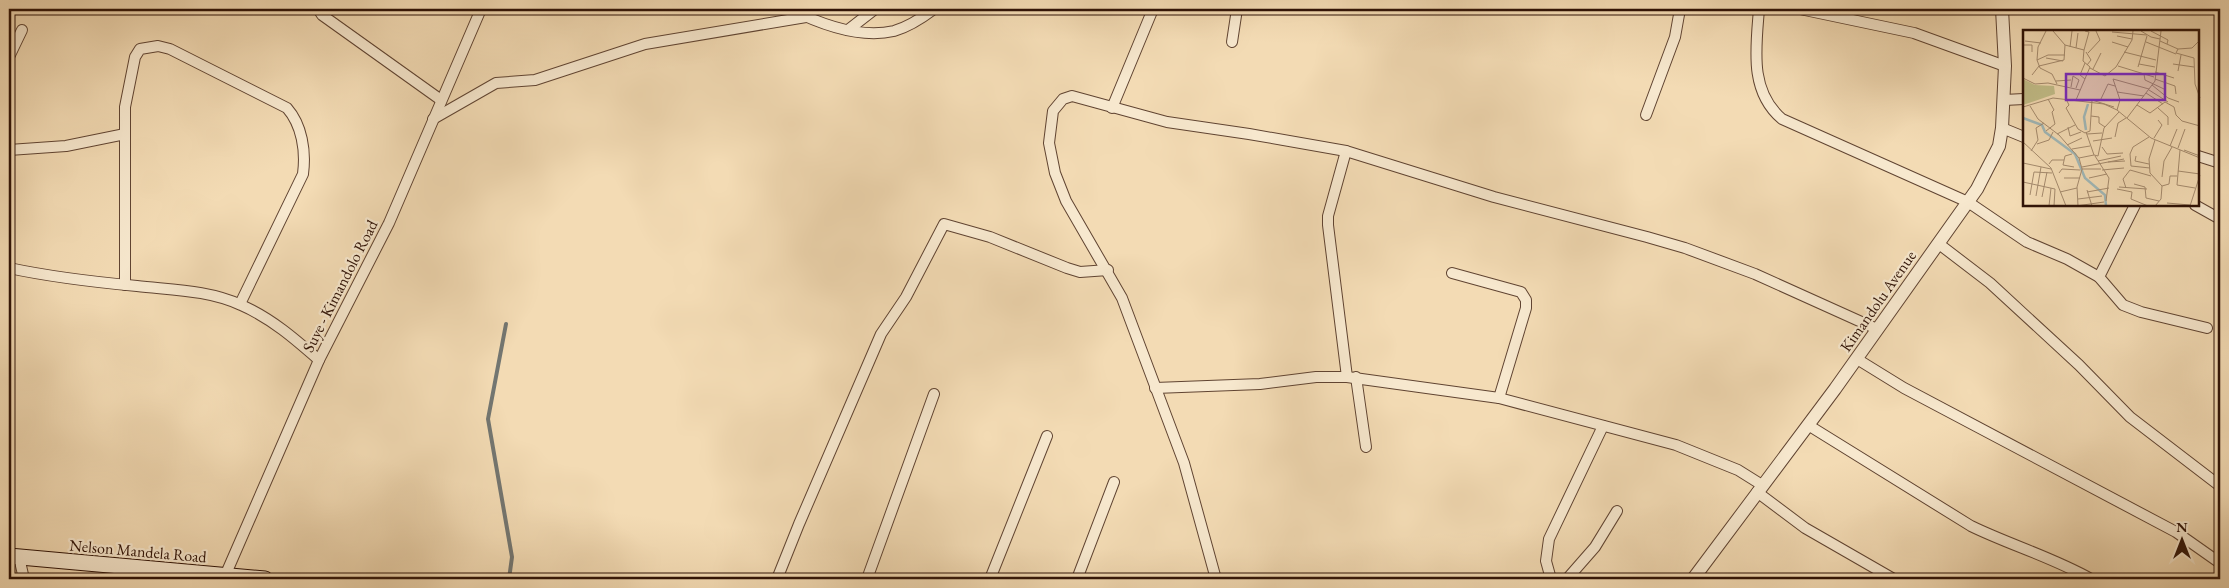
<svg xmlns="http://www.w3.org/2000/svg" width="2229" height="588" font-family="'EB Garamond',serif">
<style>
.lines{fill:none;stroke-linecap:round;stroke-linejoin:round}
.stream{stroke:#737671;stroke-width:4}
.minor-casing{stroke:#604432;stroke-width:12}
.tertiary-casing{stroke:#604432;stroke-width:14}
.secondary-casing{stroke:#2f1206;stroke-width:17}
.minor{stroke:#f7e8ce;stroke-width:10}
.tertiary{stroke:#f7e8ce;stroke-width:12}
.secondary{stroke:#f7e8ce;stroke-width:15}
.labels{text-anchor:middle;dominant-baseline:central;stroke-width:4.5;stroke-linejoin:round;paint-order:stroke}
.street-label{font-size:16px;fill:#2f1206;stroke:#f7e8ce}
.inset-river{fill:none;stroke:#a0b8b8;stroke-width:2.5}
.inset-road{fill:none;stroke:#a58b6e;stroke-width:1}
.view{fill:#7b2cbf;fill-opacity:0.15;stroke:#7b2cbf;stroke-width:2.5}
.inset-edge{fill:none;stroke:#2f1206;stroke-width:2.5}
</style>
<rect width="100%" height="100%" fill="#f3dbb4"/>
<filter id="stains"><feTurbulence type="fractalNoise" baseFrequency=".004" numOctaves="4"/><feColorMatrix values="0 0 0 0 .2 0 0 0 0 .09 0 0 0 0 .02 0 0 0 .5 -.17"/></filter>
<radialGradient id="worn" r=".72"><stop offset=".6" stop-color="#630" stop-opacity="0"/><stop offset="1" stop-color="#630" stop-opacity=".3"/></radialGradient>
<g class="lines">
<path class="stream" d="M 506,324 L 488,419 L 512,557 L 509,579"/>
<defs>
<g id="minor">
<path d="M 318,9 L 322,15 L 441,100"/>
<path d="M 790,9 C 820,24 860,39 894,31 C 908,27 922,18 934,9"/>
<path d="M 1759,9 C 1756,48 1749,91 1782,119 L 1968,202 L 2027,242 L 2067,259 L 2099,277 L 2123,305 L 2141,312 L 2207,328"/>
<path d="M 1800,9 L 1914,33 L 2005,66"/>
<path d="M 848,30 L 875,9"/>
<path d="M 1232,42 L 1237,9"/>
<path d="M 9,57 L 22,30"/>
<path d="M 2004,100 L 2024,99"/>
<path d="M 1112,108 L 1153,9"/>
<path d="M 1646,115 L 1675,37 L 1680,9"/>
<path d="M 433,119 L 496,83 L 535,80 L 645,44 L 806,17"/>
<path d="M 2002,128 L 2024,137"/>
<path d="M 9,150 L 66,146 L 125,134"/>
<path d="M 1346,151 L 1328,216 L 1328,225 L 1347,377"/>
<path d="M 2198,156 L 2220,163"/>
<path d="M 2195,205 L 2220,219"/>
<path d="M 1939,244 L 1990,283 L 2079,365 L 2130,417 L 2220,486"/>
<path d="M 9,268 C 51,277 94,282 137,286 C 172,290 209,290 241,305 C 271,318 295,339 319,360"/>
<path d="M 1452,273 L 1521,292 L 1526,300 L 1526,308 L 1499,398"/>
<path d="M 2099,277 L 2135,205"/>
<path d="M 125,285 L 125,107 L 135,57 L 140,49 L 158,46 L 170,49 L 287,108 C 302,125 306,151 303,174 L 240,304"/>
<path d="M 1857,359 L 1904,388 L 2176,532 L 2220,563"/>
<path d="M 1356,377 L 1366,447"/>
<path d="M 1155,388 L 1260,384 L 1316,377 L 1347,377 L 1499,398 L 1676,445 L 1738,470 L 1762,485"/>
<path d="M 1808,425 L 1971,526 C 2010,545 2052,557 2091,579"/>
<path d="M 1757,492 L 1805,528 L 1892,578"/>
<path d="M 19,557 L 24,579"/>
<path d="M 225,576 L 319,360 L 389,223 L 481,9"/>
<path d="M 777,579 L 799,524 L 881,334 L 906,297 L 944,224 L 990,237 L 1067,268 L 1080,272 L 1108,270"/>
<path d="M 867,579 L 934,394"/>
<path d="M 990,579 L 1047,436"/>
<path d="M 1077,579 L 1114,482"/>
<path d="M 1216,579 L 1184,463 L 1122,298 L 1066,201 L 1055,173 L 1049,143 L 1053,111 L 1063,99 L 1072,96 L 1167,122 L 1249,134 L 1346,151 L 1494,197 L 1647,237 L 1685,248 L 1755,274 L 1877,329"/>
<path d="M 1551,579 L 1546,561 L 1549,539 L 1603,426"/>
<path d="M 1567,579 L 1595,547 L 1617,511"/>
</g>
<path id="tertiary" d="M 1693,579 L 1835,389 L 1977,189 L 1999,146 L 2002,128 L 2005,66 L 2002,9"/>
<path id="secondary" d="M 9,556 L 265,579"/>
</defs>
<use href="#minor" class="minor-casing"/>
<use href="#tertiary" class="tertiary-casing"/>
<use href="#secondary" class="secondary-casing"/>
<use href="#minor" class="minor"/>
<use href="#tertiary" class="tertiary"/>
<use href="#secondary" class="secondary"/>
</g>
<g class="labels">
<g class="street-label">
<text transform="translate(340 286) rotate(-63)">Suye - Kimandolo Road</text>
<text transform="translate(1878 301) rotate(-55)">Kimandolu Avenue</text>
<text transform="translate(138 551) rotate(5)">Nelson Mandela Road</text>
</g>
</g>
<g transform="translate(2023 30)">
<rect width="176" height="176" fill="#f3dbb4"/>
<path d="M 0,49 L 12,55 L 31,56 L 32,64 L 0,75 Z" fill="#c2be89"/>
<path class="inset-river" d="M 0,88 L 19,95 L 22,102 L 52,124 L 62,148 L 82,165 L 83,176M 63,100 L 61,87 L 65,74"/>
<path class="inset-road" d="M 23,1 L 15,17 L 14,30 L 17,38 L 29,44 L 34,54M 30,1 L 42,15 L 61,20 L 60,31 L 67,37 L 53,70M 118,1 L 128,7 L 137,9M 128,1 L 145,10 L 144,14M 89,2 L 124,5M 94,6 L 109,9M 177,10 L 169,18 L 155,19 L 153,23 L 171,28 L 172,54 L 177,68M 2,11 L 18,13M 137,11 L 155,19M 89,12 L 105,17M 123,12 L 153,24M 1,15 L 9,15 L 9,22M 47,17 L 49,1M 53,18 L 55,3M 61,20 L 66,2 L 62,1M 63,22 L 68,30 L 64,35M 101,22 L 133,30M 65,23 L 77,10 L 73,1M 23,28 L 40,31M 14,30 L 25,25 L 42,25M 62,33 L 57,45 L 62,49M 116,34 L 132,37M 150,34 L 171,37M 95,36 L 131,47M 115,37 L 124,6M 67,38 L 82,46 L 93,37 L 109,10 L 110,1M 70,39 L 78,23M 155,41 L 158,25M 132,42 L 151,48M 121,44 L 122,50 L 141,59M 9,45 L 16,36 L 41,30 L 42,15M 0,48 L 12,54 L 25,53 L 57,60M 132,49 L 152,56 L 153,64M 33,51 L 48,50M 129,55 L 145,68 L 156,72M 48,57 L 50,46 L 56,50 L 53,58M 126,60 L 145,72M 94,62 L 121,66M 123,63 L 140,74M 44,71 L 46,75 L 43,78 L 55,99 L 62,103 L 67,101 L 69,70 L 91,77M 77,71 L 85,54 L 92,56M 114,75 L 127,83 L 142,72 L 151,77 L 153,85 L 159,91 L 177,96M 7,76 L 15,89 L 36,105 L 56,128 L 59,139 L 54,157 L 55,176M 0,77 L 30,68 L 81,74 L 94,80 L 128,108 L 177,128M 135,78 L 145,87 L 145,95M 94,80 L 97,70 L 90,49 L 126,59M 68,86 L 76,87 L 76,93 L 82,97M 104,88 L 132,51 L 138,1M 45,97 L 47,106 L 58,102M 23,101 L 32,94 L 29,82 L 31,80 L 25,69M 63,102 L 71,125 L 75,126 L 81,98 L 96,82M 34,104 L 52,95M 64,104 L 79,103M 92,107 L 95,93 L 103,88M 126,107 L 110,117 L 107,124 L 108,136 L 127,138M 131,108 L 139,95 L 135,90M 132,110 L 126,129 L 127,143 L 139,156 L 138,169 L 132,176M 70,111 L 89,108M 0,112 L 28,138 L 43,176M 14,114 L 26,110 L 30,102M 44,115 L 59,108M 147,116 L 154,99M 79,117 L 84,124 L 100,123M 155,118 L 162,99M 49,119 L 67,116M 157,120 L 154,155 L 172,158M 161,120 L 177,126M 8,121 L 15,110 L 13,98 L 21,93M 49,124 L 42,126 L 40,135 L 51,137M 72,126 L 86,148 L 83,171M 113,126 L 112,131 L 126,134M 56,128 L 71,125M 75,131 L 98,126M 85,132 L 102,131M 0,133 L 28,139M 26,134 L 29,130 L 41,130M 59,137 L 101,129M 59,139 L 78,139M 79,140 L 101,138M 155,141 L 177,144M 36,143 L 39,139 L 57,140M 139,147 L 141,131 L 149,117M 41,148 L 57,148M 66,148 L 84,144M 0,152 L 32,159 L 31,176M 111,154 L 122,157 L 123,168 L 136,171M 139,156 L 146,154 L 147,146 L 154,146M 96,157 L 124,159M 103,158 L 100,149 L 107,140 L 128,146M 94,159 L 109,162 L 108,169 L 125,176M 64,160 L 69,176M 37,162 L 54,158M 64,162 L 86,158M 7,165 L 11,142 L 29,143M 13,166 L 18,137M 19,167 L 24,142M 55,169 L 79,166M 144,173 L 167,175M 26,176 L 28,158M 53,176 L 81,172M 167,176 L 177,145"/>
<path class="view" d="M 43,44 L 142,44 L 142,70 L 43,70 Z"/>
<rect width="176" height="176" class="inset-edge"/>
</g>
<rect width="2229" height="588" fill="none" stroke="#f3dbb4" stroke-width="30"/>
<rect x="10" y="10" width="2209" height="568" fill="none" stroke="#2f1206" stroke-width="2.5"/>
<rect x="15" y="15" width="2199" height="558" fill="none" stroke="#2f1206"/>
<g transform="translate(2182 540)" stroke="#f7e8ce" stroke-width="4" paint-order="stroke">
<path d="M0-4L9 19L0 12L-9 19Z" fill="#2f1206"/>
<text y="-8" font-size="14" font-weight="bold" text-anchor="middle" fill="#2f1206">N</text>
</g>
<rect width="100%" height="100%" filter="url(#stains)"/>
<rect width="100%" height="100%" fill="url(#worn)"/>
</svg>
